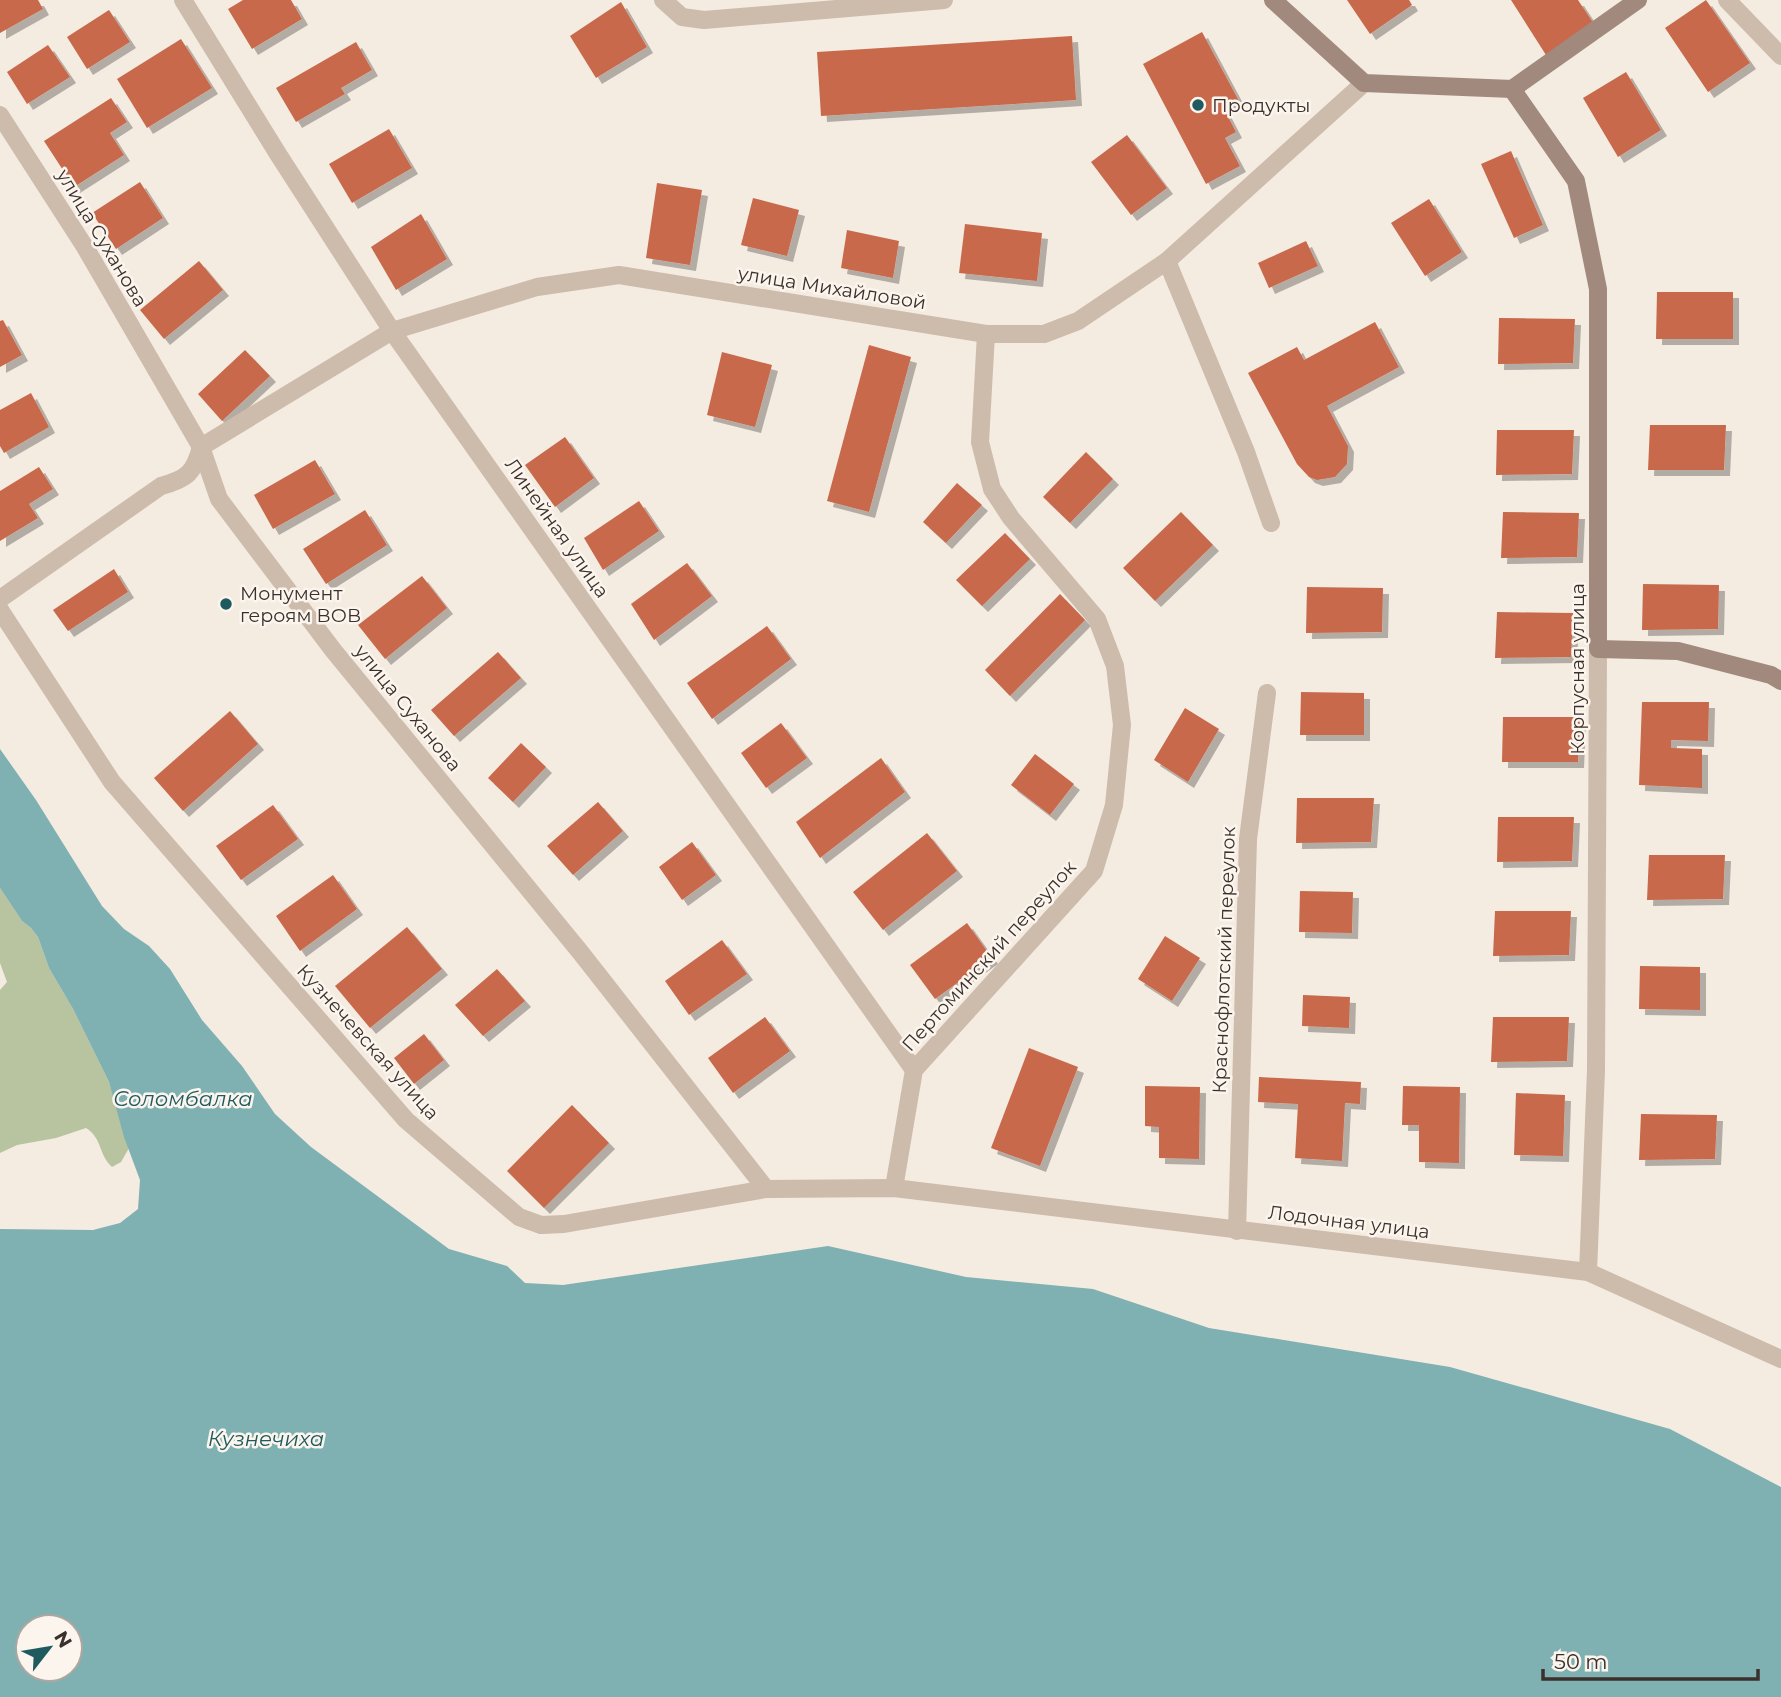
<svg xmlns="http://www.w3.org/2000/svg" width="1781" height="1697" font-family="Montserrat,sans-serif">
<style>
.green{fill:#b8c4a0}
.water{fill:#7fb0b2;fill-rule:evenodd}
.building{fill:#c8694b;filter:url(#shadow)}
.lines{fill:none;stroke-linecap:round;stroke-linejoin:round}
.street{stroke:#cdbbac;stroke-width:18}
.secondary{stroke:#a18a7d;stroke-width:18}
.poi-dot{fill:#1f5a5e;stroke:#fbf5ee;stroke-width:2.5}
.labels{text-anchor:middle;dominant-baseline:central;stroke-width:5;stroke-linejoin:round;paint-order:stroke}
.poi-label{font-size:19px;fill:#3b302b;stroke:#fbf5ee;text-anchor:start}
.street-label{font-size:19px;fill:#3b302b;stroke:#fbf5ee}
.water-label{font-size:21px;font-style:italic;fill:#1f5a5e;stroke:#fbf5ee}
</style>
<defs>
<filter id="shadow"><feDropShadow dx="6" dy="6" stdDeviation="0" flood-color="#0004"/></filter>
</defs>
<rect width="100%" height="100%" fill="#f4ebe1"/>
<path class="green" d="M 0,888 L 22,921 L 31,928 L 38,937 L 49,968 L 73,1009 L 109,1082 L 129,1148 L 121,1162 L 112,1167 C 98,1154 103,1139 86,1128 L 56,1138 L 17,1145 L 0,1153 L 0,990 L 7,982 L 0,963 Z"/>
<path class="water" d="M 0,749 L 36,800 L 102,906 L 124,929 L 149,946 L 170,969 L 202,1020 L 242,1066 L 275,1114 L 311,1147 L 449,1249 L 507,1266 L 525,1283 L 563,1285 L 828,1246 L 966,1277 L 1093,1289 L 1209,1328 L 1450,1367 L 1670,1429 L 1781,1487 L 1781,1697 L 0,1697 L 0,1229 L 93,1230 L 120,1223 L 138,1209 L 140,1180 L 124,1137 L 109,1082 L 73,1009 L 49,968 L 38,937 L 31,928 L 22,921 L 0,888 ZM 70,1627 L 70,1669 L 28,1669 L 28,1627 Z"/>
<g class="building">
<path d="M 0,0 L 38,0 L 43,9 L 0,33 Z"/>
<path d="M 243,0 L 291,0 L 302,19 L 252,49 L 228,9 Z"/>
<path d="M 1347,0 L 1409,0 L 1412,5 L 1370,34 Z"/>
<path d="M 1511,0 L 1578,0 L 1594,24 L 1546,55 Z"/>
<path d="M 1706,0 L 1750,63 L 1708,92 L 1665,28 Z"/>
<path d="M 621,2 L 647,47 L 596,78 L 570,36 Z"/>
<path d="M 109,10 L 130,42 L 87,69 L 67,37 Z"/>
<path d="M 1202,32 L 1239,101 L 1224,109 L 1236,132 L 1225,138 L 1240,166 L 1206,184 L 1143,64 Z"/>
<path d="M 1072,36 L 1076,100 L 821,116 L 817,52 Z"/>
<path d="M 181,39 L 212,88 L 147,128 L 117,79 Z"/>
<path d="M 356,42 L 372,70 L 341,88 L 345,94 L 296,122 L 276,88 Z"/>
<path d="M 48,45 L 70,77 L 27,104 L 7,72 Z"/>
<path d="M 1626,72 L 1661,130 L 1618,157 L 1583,98 Z"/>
<path d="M 111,98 L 127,122 L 110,133 L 124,155 L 74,187 L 44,141 Z"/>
<path d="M 389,129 L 412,168 L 352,203 L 329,164 Z"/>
<path d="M 1127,135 L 1167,188 L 1131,215 L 1091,162 Z"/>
<path d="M 1511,151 L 1543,225 L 1514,238 L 1481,164 Z"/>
<path d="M 140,182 L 163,218 L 116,249 L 92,213 Z"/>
<path d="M 657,183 L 702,190 L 690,265 L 646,258 Z"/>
<path d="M 753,198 L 799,210 L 787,256 L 741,245 Z"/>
<path d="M 1429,199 L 1462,252 L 1425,276 L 1391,223 Z"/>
<path d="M 421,214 L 447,259 L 396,290 L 371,247 Z"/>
<path d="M 965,224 L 1042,233 L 1037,281 L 959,273 Z"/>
<path d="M 847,230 L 899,241 L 893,278 L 841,268 Z"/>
<path d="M 1306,241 L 1318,266 L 1269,288 L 1258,263 Z"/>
<path d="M 199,261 L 223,290 L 164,339 L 140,310 Z"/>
<path d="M 1657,292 L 1733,292 L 1733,339 L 1656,339 Z"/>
<path d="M 1499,318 L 1575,319 L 1573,363 L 1498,364 Z"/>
<path d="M 3,320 L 22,355 L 0,367 L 0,321 Z"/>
<path d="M 1375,322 L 1399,367 L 1327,406 L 1348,446 L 1347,464 L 1335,477 L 1317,480 L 1309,477 L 1297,464 L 1248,373 L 1297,347 L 1304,360 Z"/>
<path d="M 869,345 L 911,357 L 869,512 L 827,501 Z"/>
<path d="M 245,350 L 270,376 L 222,421 L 198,394 Z"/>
<path d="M 722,352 L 772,365 L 755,427 L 707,415 Z"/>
<path d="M 31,393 L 49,427 L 4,453 L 0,446 L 0,410 Z"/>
<path d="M 1650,425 L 1726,425 L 1724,470 L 1648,470 Z"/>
<path d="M 1497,430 L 1574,430 L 1572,474 L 1496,475 Z"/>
<path d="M 565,437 L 594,478 L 555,507 L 525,465 Z"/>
<path d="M 1086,452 L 1113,479 L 1070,523 L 1043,497 Z"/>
<path d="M 315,460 L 335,494 L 273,529 L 254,495 Z"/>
<path d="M 39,467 L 53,489 L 29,504 L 38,518 L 0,541 L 0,491 Z"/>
<path d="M 957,483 L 982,505 L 946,543 L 923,522 Z"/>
<path d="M 639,501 L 659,531 L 603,570 L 584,538 Z"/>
<path d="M 365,510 L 387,545 L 326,584 L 303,549 Z"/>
<path d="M 1181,512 L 1213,545 L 1155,601 L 1123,568 Z"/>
<path d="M 1503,512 L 1579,513 L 1577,557 L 1501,558 Z"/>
<path d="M 1005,533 L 1030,559 L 982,606 L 956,580 Z"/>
<path d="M 687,563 L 712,596 L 654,640 L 631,604 Z"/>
<path d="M 114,569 L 128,592 L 68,631 L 53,610 Z"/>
<path d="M 422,576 L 447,608 L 385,659 L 358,625 Z"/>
<path d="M 1643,584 L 1719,585 L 1718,629 L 1642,630 Z"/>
<path d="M 1307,587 L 1383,588 L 1382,632 L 1306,633 Z"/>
<path d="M 1060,594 L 1085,620 L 1010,696 L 985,670 Z"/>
<path d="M 1497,612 L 1573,613 L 1571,657 L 1495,658 Z"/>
<path d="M 767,626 L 791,659 L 712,719 L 687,683 Z"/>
<path d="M 498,652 L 521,678 L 454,736 L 431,710 Z"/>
<path d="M 1301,692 L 1364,693 L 1364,735 L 1300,735 Z"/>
<path d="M 1642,702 L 1709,702 L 1708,741 L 1671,740 L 1671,748 L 1702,749 L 1702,788 L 1639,785 Z"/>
<path d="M 1185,708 L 1219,729 L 1188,782 L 1154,760 Z"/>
<path d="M 230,711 L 258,744 L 183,811 L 154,778 Z"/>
<path d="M 1503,717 L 1580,717 L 1578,762 L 1502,762 Z"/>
<path d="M 781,723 L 807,758 L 766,788 L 741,753 Z"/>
<path d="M 521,743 L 546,767 L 513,802 L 488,778 Z"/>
<path d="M 1035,754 L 1074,784 L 1050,815 L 1011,785 Z"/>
<path d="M 881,758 L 905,792 L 820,858 L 796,822 Z"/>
<path d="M 1297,798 L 1374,798 L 1371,842 L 1296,843 Z"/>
<path d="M 598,802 L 623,831 L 573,875 L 547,846 Z"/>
<path d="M 273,805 L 298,839 L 241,880 L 216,846 Z"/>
<path d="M 1498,817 L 1574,817 L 1572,861 L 1497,862 Z"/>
<path d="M 927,833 L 957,871 L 883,930 L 853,892 Z"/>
<path d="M 692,842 L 716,875 L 682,900 L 659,867 Z"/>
<path d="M 1649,855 L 1725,855 L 1723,899 L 1647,900 Z"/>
<path d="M 333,875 L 357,909 L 300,951 L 276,916 Z"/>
<path d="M 1300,891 L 1353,892 L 1352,933 L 1299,932 Z"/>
<path d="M 1495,911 L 1571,911 L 1569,955 L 1493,956 Z"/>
<path d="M 967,923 L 992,958 L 935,999 L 910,965 Z"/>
<path d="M 407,927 L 442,969 L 370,1028 L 335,986 Z"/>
<path d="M 1165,936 L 1200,958 L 1172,1001 L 1138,979 Z"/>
<path d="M 722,940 L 747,974 L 689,1015 L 665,981 Z"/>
<path d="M 1640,966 L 1700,967 L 1700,1010 L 1639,1009 Z"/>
<path d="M 497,969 L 525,1001 L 483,1036 L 455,1005 Z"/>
<path d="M 1303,995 L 1350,997 L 1349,1028 L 1302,1026 Z"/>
<path d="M 765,1017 L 790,1051 L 733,1093 L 708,1058 Z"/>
<path d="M 1493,1017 L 1569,1017 L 1567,1061 L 1491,1062 Z"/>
<path d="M 424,1034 L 444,1060 L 414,1084 L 394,1058 Z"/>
<path d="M 1029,1048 L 1078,1067 L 1040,1166 L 991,1148 Z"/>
<path d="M 1259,1077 L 1361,1082 L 1360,1104 L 1345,1103 L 1342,1161 L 1295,1158 L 1298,1104 L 1258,1102 Z"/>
<path d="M 1145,1086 L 1200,1087 L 1199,1159 L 1159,1158 L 1159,1127 L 1145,1126 Z"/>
<path d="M 1403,1086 L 1460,1087 L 1459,1163 L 1419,1162 L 1419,1125 L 1402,1125 Z"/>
<path d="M 1516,1093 L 1565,1095 L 1563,1156 L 1514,1155 Z"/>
<path d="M 572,1105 L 609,1143 L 544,1208 L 507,1171 Z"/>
<path d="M 1641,1114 L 1717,1115 L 1715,1159 L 1639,1160 Z"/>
</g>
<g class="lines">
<g class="street">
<path d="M 183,0 L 278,154 L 392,331 L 914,1070"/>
<path d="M 663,0 L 682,17 L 704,20 L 944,0"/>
<path d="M 1727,0 L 1781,56"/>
<path d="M 0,115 L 85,247 L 201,447 L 219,499 L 333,650 L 581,953 L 766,1189"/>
<path d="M 1167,261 L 1246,452 L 1271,523"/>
<path d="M 0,599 L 161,486 C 187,479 194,473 201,447 L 392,331 L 537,287 L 619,275 L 986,334 L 1044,334 L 1078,321 L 1167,261 L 1364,83"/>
<path d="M 0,610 L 112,782 L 406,1120 L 519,1217 L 541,1225 L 564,1224 L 766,1189 L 894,1188 L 1588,1272 L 1781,1359"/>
<path d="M 894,1188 L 914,1070 L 1094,871 L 1114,805 L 1122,725 L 1115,666 L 1097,619 L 1011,518 L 992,489 L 980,442 L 986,334"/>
<path d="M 1237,1231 L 1248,839 L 1267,693"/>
<path d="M 1588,1272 L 1596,1070 L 1598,649"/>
</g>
<g class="secondary">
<path d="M 1273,0 L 1364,83 L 1512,89 L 1638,0"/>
<path d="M 1512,89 L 1576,181 L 1598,289 L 1598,649 L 1678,651 L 1771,675 L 1781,681"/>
</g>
</g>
<g class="poi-dot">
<circle cx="1198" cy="105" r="7"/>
<circle cx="226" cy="604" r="7"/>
</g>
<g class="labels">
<g class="poi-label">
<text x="1212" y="105">Продукты</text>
<text x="240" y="593">Монумент<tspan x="240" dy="22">героям ВОВ</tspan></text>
</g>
<g class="street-label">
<text transform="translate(102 238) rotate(59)">улица Суханова</text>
<text transform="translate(832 288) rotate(9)">улица Михайловой</text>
<text transform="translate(557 528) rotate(55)">Линейная улица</text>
<text transform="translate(1577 669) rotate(-90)">Корпусная улица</text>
<text transform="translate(408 708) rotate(51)">улица Суханова</text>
<text transform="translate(989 956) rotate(-48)">Пертоминский переулок</text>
<text transform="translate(1224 960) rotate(-88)">Краснофлотский переулок</text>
<text transform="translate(368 1042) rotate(48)">Кузнечевская улица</text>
<text transform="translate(1349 1222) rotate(7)">Лодочная улица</text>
</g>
<g class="water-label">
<text x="183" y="1098">Соломбалка</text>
<text x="266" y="1438">Кузнечиха</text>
</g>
</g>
<g transform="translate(49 1648) rotate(59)"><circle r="33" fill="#fbf5ee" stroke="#aea6a0" stroke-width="2"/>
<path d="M0-5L12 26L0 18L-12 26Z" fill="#1f5a5e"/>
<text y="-10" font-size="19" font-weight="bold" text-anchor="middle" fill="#3b302b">N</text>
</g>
<path d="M1543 1669v10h215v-10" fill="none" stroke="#3b302b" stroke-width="3.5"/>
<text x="1554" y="1669" font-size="21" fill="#3b302b" stroke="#fbf5ee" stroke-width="5" paint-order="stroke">50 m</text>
</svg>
